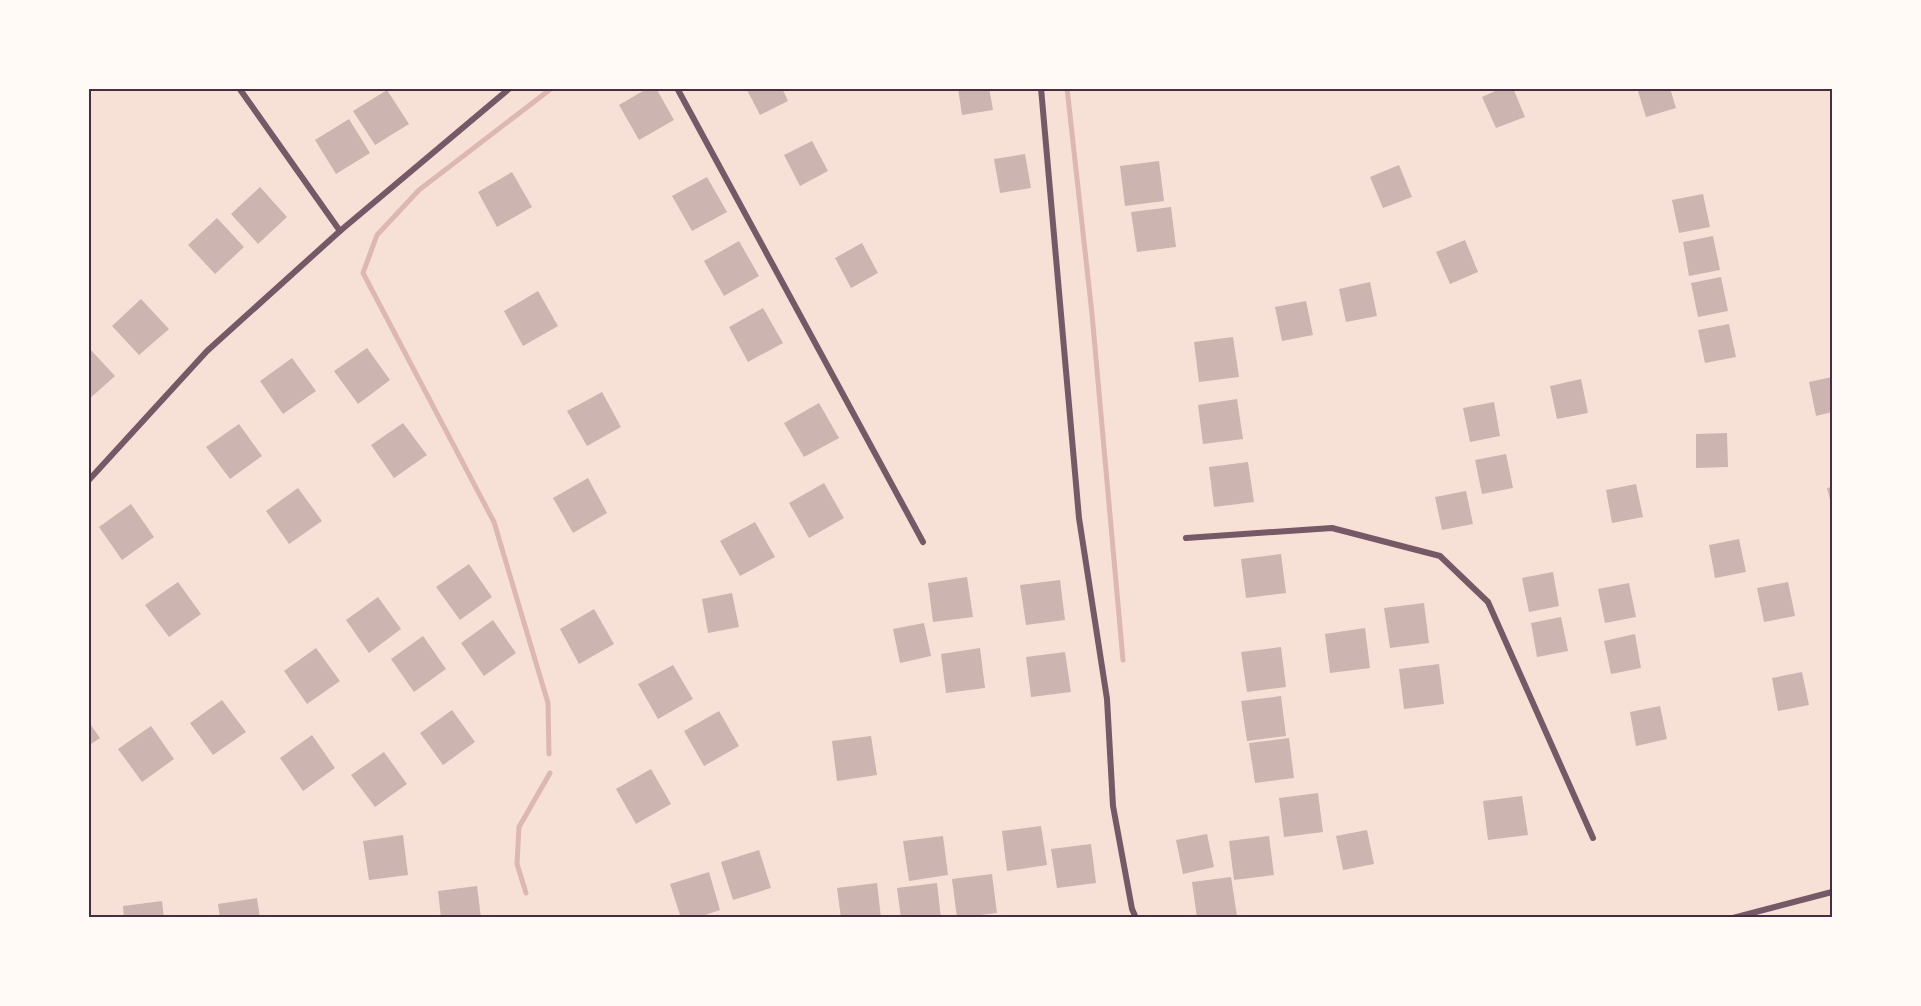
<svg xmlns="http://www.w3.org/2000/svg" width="1921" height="1006" font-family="'DejaVu Sans',sans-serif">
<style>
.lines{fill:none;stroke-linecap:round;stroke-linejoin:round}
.stream{stroke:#dcb8b0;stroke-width:5}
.building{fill:#ccb4b1}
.minor{stroke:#755966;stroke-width:6}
.neatline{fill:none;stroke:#4a2c40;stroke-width:2}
</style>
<rect width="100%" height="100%" fill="#f7e1d7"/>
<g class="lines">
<g class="stream">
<path d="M 1067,88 L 1092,314 L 1123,660"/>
<path d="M 549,754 L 548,703 L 494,522 L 363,273 L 377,235 L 419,190 L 552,88"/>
<path d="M 526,893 L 517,864 L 519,827 L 550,773"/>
</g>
</g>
<g class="building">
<path d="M 648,88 L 656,88 L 674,120 L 639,140 L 619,105 Z"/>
<path d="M 746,88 L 782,88 L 788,101 L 760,115 Z"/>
<path d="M 958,88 L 989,88 L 993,110 L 962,115 Z"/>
<path d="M 1502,88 L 1513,88 L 1525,117 L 1496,128 L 1482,97 Z"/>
<path d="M 1637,88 L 1670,88 L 1676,108 L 1646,117 Z"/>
<path d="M 387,90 L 409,124 L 375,145 L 353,111 Z"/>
<path d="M 349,119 L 370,153 L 336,174 L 315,140 Z"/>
<path d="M 812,141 L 828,171 L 800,186 L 784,155 Z"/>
<path d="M 1025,154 L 1031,188 L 1000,193 L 994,159 Z"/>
<path d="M 1159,161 L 1164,201 L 1125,206 L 1120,166 Z"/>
<path d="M 1399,165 L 1412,197 L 1383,208 L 1370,177 Z"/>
<path d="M 512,172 L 532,207 L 497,227 L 478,192 Z"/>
<path d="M 707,177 L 727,212 L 692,231 L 672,196 Z"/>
<path d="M 260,187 L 287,217 L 258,244 L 231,214 Z"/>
<path d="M 1703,194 L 1710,227 L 1679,233 L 1672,200 Z"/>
<path d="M 1171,207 L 1176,247 L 1137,252 L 1131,212 Z"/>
<path d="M 217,218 L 244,247 L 215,274 L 188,245 Z"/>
<path d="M 1713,236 L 1720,270 L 1689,276 L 1683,242 Z"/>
<path d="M 1465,240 L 1478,272 L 1450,284 L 1436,252 Z"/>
<path d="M 739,241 L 759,276 L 724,296 L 704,261 Z"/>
<path d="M 862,243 L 878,273 L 851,288 L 835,258 Z"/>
<path d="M 1721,277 L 1728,311 L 1698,317 L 1691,283 Z"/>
<path d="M 1370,282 L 1377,316 L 1346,322 L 1339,289 Z"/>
<path d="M 538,291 L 558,326 L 523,346 L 504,311 Z"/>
<path d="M 141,299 L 169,329 L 139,355 L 112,326 Z"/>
<path d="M 1306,301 L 1313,335 L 1282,341 L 1275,307 Z"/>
<path d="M 763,308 L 783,343 L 748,362 L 729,327 Z"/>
<path d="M 1729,324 L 1736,357 L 1705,363 L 1698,330 Z"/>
<path d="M 1233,337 L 1239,377 L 1199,382 L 1194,342 Z"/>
<path d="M 88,347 L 115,376 L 88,400 Z"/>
<path d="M 367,348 L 390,380 L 358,404 L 334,371 Z"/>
<path d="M 292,358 L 316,391 L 283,414 L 260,381 Z"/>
<path d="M 1832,377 L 1832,412 L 1816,416 L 1809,382 Z"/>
<path d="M 1581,379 L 1588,413 L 1557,419 L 1550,386 Z"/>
<path d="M 602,392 L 621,427 L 587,446 L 567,411 Z"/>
<path d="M 1237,399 L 1243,439 L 1203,444 L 1198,405 Z"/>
<path d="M 1494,402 L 1500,436 L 1470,442 L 1463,408 Z"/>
<path d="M 819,403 L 839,438 L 804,457 L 784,423 Z"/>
<path d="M 403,423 L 427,455 L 394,478 L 371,445 Z"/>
<path d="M 239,424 L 262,456 L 230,479 L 206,447 Z"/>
<path d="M 1727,433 L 1728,467 L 1696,468 L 1696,434 Z"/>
<path d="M 1506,454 L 1513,488 L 1482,494 L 1475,460 Z"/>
<path d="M 1248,462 L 1254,502 L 1214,507 L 1209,467 Z"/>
<path d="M 588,478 L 607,513 L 573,533 L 553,498 Z"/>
<path d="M 824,483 L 844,518 L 809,538 L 789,503 Z"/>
<path d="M 1636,484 L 1643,517 L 1612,523 L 1606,490 Z"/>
<path d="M 1832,487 L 1832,507 L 1827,488 Z"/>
<path d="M 298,488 L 322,521 L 289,544 L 266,511 Z"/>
<path d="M 1466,491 L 1473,524 L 1442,530 L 1435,497 Z"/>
<path d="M 131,504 L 154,537 L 122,560 L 99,527 Z"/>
<path d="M 755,522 L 775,557 L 740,576 L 720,541 Z"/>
<path d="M 1739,539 L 1746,572 L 1715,578 L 1709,545 Z"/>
<path d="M 1281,554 L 1286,593 L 1246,598 L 1241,559 Z"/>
<path d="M 469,564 L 492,597 L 460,620 L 436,587 Z"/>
<path d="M 1553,572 L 1559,606 L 1529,612 L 1522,578 Z"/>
<path d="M 967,577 L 973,617 L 933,622 L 928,583 Z"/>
<path d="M 1060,580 L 1065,620 L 1026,625 L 1020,585 Z"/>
<path d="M 178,582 L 201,614 L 169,637 L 145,605 Z"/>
<path d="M 1788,582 L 1795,616 L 1764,622 L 1757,588 Z"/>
<path d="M 1629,583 L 1636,617 L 1605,623 L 1598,589 Z"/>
<path d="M 732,593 L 739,627 L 708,633 L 702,599 Z"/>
<path d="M 378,597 L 401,629 L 369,653 L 346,620 Z"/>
<path d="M 1424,603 L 1429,643 L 1390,648 L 1384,608 Z"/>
<path d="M 594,609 L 614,644 L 579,664 L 560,629 Z"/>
<path d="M 1561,617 L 1568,651 L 1537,657 L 1531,623 Z"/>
<path d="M 493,620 L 516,653 L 484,676 L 461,643 Z"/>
<path d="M 924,623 L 931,656 L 900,663 L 893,629 Z"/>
<path d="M 1365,628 L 1370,668 L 1330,673 L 1325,634 Z"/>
<path d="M 1635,634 L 1641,668 L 1611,674 L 1604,641 Z"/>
<path d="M 423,636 L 446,669 L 414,692 L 391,659 Z"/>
<path d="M 1281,647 L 1286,687 L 1247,692 L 1241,652 Z"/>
<path d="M 316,648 L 340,681 L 307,704 L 284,671 Z"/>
<path d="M 980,648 L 985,688 L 946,693 L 941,654 Z"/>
<path d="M 1065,652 L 1071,692 L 1031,697 L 1026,657 Z"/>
<path d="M 1439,664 L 1444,704 L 1404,709 L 1399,669 Z"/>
<path d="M 673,665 L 693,699 L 658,719 L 638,684 Z"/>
<path d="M 1802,672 L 1809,705 L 1778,711 L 1772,678 Z"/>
<path d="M 1281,696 L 1286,736 L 1247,741 L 1241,701 Z"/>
<path d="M 222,700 L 246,732 L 213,755 L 190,723 Z"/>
<path d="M 1660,706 L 1667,739 L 1636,746 L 1630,712 Z"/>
<path d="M 452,710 L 475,742 L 443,765 L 420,733 Z"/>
<path d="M 719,711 L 739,746 L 704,766 L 684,731 Z"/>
<path d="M 88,721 L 100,738 L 88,746 Z"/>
<path d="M 151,726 L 174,759 L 142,782 L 118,749 Z"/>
<path d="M 312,735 L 335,768 L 303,791 L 280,758 Z"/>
<path d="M 871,736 L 877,775 L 837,781 L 832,741 Z"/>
<path d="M 1289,738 L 1294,778 L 1255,783 L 1249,743 Z"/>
<path d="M 384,752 L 407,784 L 375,807 L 351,775 Z"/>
<path d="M 651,769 L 671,804 L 636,824 L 616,789 Z"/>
<path d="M 1318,793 L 1323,832 L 1284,837 L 1279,798 Z"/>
<path d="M 1522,796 L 1528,835 L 1488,840 L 1483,801 Z"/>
<path d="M 1041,826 L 1047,865 L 1007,871 L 1002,831 Z"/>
<path d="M 1367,830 L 1374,864 L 1343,870 L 1336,836 Z"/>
<path d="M 1207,834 L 1214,867 L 1183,874 L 1176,840 Z"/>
<path d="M 403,835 L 408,875 L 369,880 L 363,841 Z"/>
<path d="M 943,836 L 948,875 L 909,881 L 903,841 Z"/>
<path d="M 1269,836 L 1274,875 L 1234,880 L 1229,841 Z"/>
<path d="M 1091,844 L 1096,883 L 1057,888 L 1051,849 Z"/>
<path d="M 759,850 L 771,888 L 733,900 L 721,862 Z"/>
<path d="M 709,872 L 720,910 L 697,918 L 681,918 L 670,884 Z"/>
<path d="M 992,874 L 997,913 L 957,918 L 952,879 Z"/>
<path d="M 1231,877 L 1237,916 L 1197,918 L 1192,882 Z"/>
<path d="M 877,883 L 881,918 L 841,918 L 837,888 Z"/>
<path d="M 937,883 L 941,918 L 901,918 L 897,888 Z"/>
<path d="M 477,886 L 481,918 L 441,918 L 438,891 Z"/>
<path d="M 257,898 L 260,918 L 220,918 L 218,904 Z"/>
<path d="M 162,901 L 164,918 L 124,918 L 123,906 Z"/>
</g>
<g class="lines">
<g class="minor">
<path d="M 239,88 L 340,231"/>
<path d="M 677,88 L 923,542"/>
<path d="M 1041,88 L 1079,518 L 1107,699 L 1113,806 L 1132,909 L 1136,918"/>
<path d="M 88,481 L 207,351 L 340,231 L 510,88"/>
<path d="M 1186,538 L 1332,528 L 1440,556 L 1488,602 L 1593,838"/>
<path d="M 1733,918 L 1832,892"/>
</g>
</g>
<rect width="1921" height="1006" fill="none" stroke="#fffaf5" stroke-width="180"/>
<rect x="90" y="90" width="1741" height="826" class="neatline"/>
</svg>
